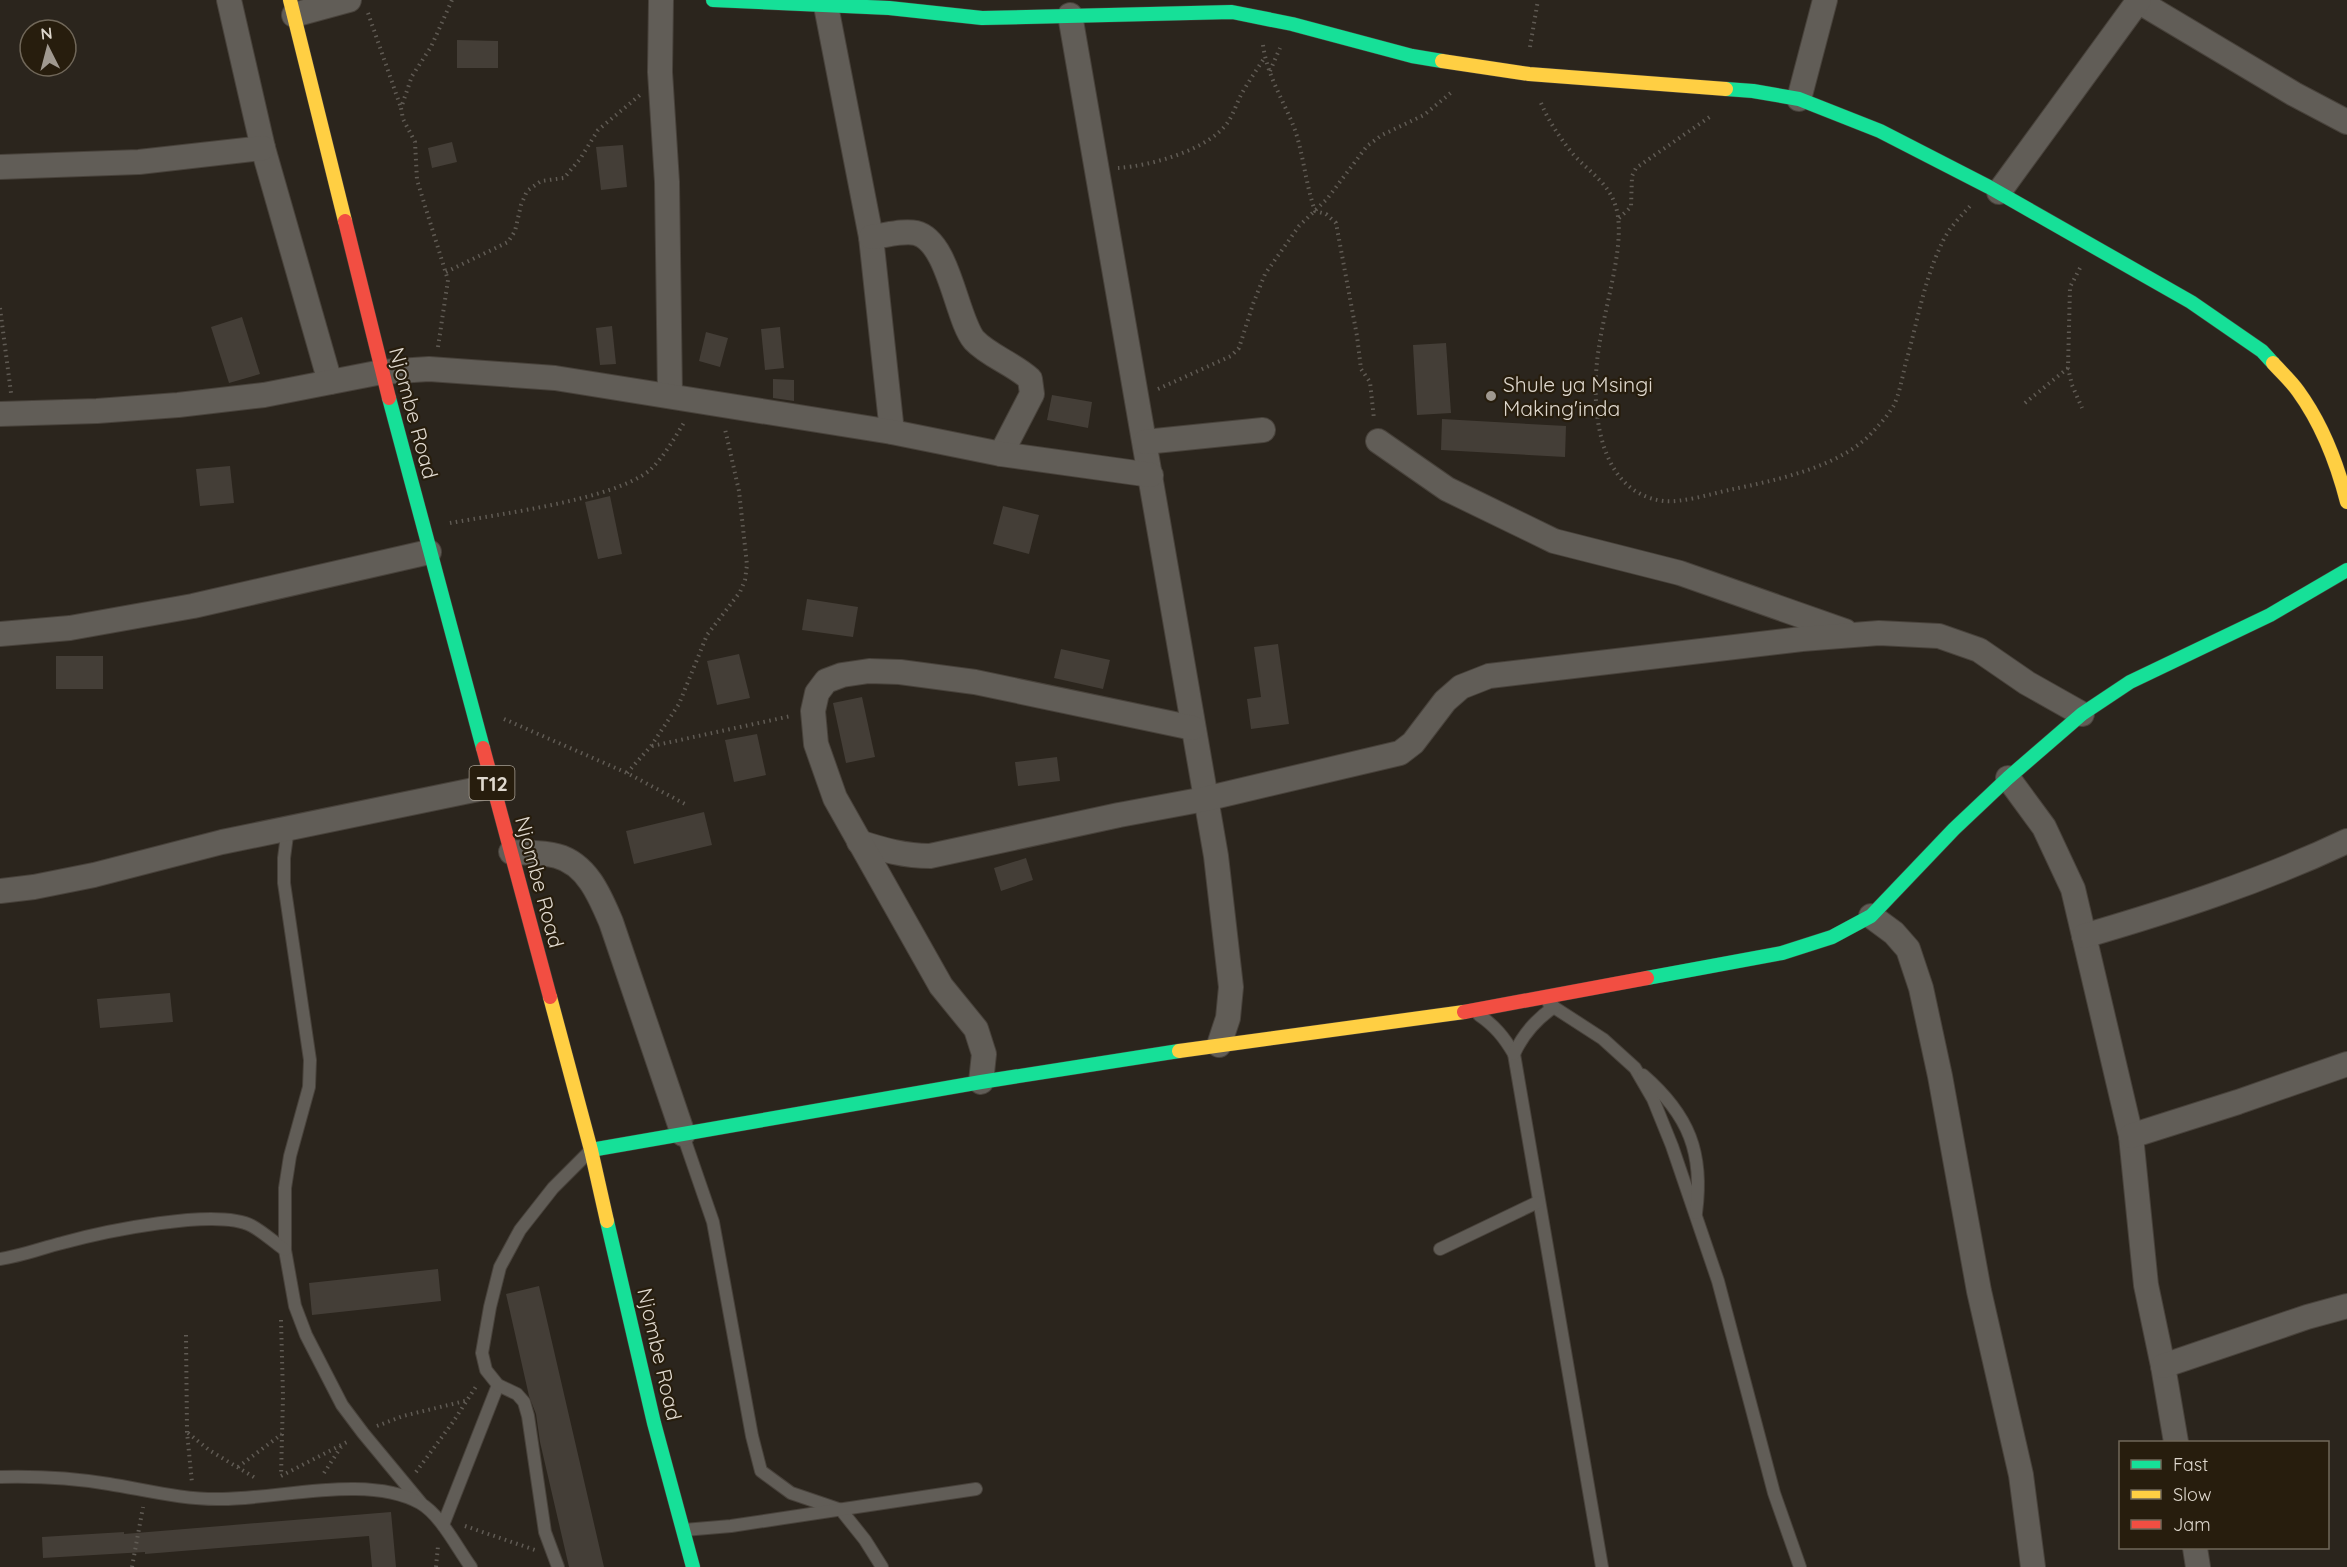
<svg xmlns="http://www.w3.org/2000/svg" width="2347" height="1567" font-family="Quicksand,sans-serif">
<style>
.building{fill:#443e37}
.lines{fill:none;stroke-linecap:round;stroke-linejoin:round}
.lane-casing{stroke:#48423b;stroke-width:14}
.street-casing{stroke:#48423b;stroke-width:26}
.fast-casing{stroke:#48423b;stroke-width:15}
.slow-casing{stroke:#48423b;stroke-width:15}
.jam-casing{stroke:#48423b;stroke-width:15}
.path{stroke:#605b54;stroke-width:4;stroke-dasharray:1.5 4.5;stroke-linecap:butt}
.lane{stroke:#615d57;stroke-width:12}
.street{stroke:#615d57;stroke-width:24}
.fast{stroke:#16e098;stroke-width:14}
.slow{stroke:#ffcf43;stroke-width:14}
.jam{stroke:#f24e42;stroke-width:14}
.poi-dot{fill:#a09990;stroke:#271d0d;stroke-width:2}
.labels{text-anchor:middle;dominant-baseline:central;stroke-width:4.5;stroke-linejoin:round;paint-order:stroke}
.shield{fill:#271d0d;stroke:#a8a094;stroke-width:1.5}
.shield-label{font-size:20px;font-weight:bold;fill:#dfd8ce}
.poi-label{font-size:21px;fill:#dfd8ce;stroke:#271d0d;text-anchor:start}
.street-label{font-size:21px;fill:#dfd8ce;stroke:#271d0d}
</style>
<rect width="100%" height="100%" fill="#2b251d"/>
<g class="building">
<path d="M 457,40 L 498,41 L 498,68 L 457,68 Z"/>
<path d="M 452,142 L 457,162 L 432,168 L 428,148 Z"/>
<path d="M 623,145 L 627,187 L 601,190 L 596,147 Z"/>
<path d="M 242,317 L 260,374 L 229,383 L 211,327 Z"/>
<path d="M 612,326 L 616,364 L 600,365 L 596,328 Z"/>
<path d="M 780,327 L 784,368 L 765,370 L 761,329 Z"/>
<path d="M 706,332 L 728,338 L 720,367 L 699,361 Z"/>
<path d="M 1446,343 L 1451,413 L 1417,415 L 1413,345 Z"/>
<path d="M 773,379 L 794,380 L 794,401 L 773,398 Z"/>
<path d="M 1052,395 L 1092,402 L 1088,428 L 1047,420 Z"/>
<path d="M 1442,419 L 1566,426 L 1565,457 L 1441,450 Z"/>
<path d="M 230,466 L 234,503 L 200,506 L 196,469 Z"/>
<path d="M 610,496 L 622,554 L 598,559 L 585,502 Z"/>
<path d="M 1003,506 L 1039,515 L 1029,554 L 993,544 Z"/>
<path d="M 807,599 L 858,607 L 853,637 L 802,630 Z"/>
<path d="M 1278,644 L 1289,724 L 1251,729 L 1247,699 L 1261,697 L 1254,647 Z"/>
<path d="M 1061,649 L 1110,660 L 1103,689 L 1054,678 Z"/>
<path d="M 739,654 L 750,698 L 717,705 L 707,661 Z"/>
<rect x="56" y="656" width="47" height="33"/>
<path d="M 862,697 L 875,757 L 846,763 L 833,703 Z"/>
<path d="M 757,734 L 766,775 L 734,782 L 725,740 Z"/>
<path d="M 1057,757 L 1060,781 L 1018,786 L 1015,762 Z"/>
<path d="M 704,812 L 712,845 L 634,864 L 626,831 Z"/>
<path d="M 1026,858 L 1033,880 L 1001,891 L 994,868 Z"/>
<path d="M 170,993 L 173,1022 L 100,1028 L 97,999 Z"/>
<path d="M 438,1269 L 441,1301 L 312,1315 L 309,1283 Z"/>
<path d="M 539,1286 L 604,1567 L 569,1567 L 540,1442 L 536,1414 L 529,1396 L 506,1294 Z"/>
<path d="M 391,1512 L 396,1567 L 372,1567 L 369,1536 L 145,1554 L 145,1552 L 43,1558 L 42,1537 L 124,1532 L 124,1534 Z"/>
</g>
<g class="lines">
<defs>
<g id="lane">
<path d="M 288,828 L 284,858 L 284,883 L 310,1060 L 309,1087 L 290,1156 L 285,1188 L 285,1250 L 295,1306 L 306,1335 L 342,1405 L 363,1433 L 421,1503"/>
<path d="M 1549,1004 L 1603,1039 L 1635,1068 L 1653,1099 L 1672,1146 L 1718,1281 L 1774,1493 L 1800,1567"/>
<path d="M 1479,1015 C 1495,1026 1504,1037 1514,1054 L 1602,1567"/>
<path d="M 1514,1054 C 1523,1034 1535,1020 1554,1007"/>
<path d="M 1643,1075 C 1689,1115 1704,1153 1696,1213"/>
<path d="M 683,1135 L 713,1222 L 752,1436 L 761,1471 L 791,1493 L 841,1510 L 865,1540 L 882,1567"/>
<path d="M 1440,1249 L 1538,1202"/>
<path d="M 0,1259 C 21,1256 42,1248 62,1243 C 102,1232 217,1207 252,1226 C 263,1232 274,1242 285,1250"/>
<path d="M 0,1477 C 37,1476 73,1478 109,1484 C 146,1490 184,1500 222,1499 C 279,1499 368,1474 420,1503 C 441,1515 457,1548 471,1567"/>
<path d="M 443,1525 L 498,1385"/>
<path d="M 684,1530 L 731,1526 L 976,1489"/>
<path d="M 558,1567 L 545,1532 L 528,1416 L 524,1402 L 517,1394 L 498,1385 L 486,1370 L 482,1353 L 490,1307 L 500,1267 L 520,1230 L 553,1188 L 588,1153"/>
</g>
<g id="street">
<path d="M 229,0 L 263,148 L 330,382"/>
<path d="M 661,0 L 660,72 L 667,182 L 670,395"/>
<path d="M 2138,1 L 2294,94 L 2347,122"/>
<path d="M 826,6 L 871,237 L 892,432"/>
<path d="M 294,15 L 349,0"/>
<path d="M 1070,15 L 1216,856 L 1231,987 L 1228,1018 L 1219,1045"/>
<path d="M 1799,99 L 1825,0"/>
<path d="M 0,167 L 139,162 L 263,148"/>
<path d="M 1999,192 L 2139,0"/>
<path d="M 871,237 C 884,236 903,230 916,233 C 949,241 956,318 974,340 C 989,356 1014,364 1030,379 L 1032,394 L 1001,454"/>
<path d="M 0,414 L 97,411 L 178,405 L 264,395 L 382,372 L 429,369 L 555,378 L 892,432 L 1001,454 L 1151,475"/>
<path d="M 1378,441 L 1447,489 L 1554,541 L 1680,573 L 1845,631"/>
<path d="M 1145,442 L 1263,430"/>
<path d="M 0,634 L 70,628 L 193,606 L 429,552"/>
<path d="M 2008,778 L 2044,827 L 2073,889 L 2131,1136 L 2146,1285 L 2163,1366 L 2176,1442"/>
<path d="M 859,842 C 883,850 905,856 930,856 L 1119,815 L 1205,799 L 1400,753 L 1413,743 L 1445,701 L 1461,687 L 1489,676 L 1802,639 L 1879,633 L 1939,636 L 1979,650 L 2027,683 L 2082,714"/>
<path d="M 511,852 C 525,853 543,852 557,856 C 587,864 600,896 611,922 L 683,1134"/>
<path d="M 0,891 L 34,887 L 94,875 L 222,842 L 493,786"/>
<path d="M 1871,916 L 1894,933 L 1908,949 L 1921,988 L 1940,1076 L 1979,1291 L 2021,1475 L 2033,1567"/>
<path d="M 2084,936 C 2173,910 2263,881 2347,841"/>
<path d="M 981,1082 L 984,1054 L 976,1029 L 941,986 L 835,798 L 816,744 L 813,711 L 817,693 L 826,681 L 842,675 L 869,671 L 900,672 L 975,682 L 1193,728"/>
<path d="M 2131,1136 L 2238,1102 L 2347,1064"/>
<path d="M 2163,1366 L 2307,1317 L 2347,1306"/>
<path d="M 2195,1548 L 2198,1567"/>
</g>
<g id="fast">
<path d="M 713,0 L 889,8 L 982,18 L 1232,12 L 1292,24 L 1412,56 L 1442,61"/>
<path d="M 1726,89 L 1753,91 L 1799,99 L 1880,131 L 1989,187 L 2191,302 L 2262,351 L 2273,363"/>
<path d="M 389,398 L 483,748"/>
<path d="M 1647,978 L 1782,953 L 1832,937 L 1871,916 L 1954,829 L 2008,778 L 2082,714 L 2130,682 L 2270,615 L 2347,570"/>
<path d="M 591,1150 L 981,1082 L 1179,1051"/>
<path d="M 607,1221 L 654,1423 L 693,1567"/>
</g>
<g id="slow">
<path d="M 290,0 L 345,221"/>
<path d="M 1442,61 L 1529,74 L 1726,89"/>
<path d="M 2273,363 C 2281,372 2291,381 2298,391 C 2322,424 2337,463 2347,502"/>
<path d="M 550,997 L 591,1150 L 607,1221"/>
<path d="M 1179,1051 L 1464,1012"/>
</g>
<g id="jam">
<path d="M 345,221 L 389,398"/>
<path d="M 483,748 L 550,997"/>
<path d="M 1464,1012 L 1647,978"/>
</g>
</defs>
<use href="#lane" class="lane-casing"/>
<use href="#street" class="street-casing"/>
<use href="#fast" class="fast-casing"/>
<use href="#slow" class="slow-casing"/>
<use href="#jam" class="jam-casing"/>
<g class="path">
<path d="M 368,13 L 401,108"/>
<path d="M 1263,45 C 1267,77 1286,104 1296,133 C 1304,159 1306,185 1315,211 L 1326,214 L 1336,223 L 1357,336 L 1361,369 L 1370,382 L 1374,419"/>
<path d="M 1530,47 L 1538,0"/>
<path d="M 1270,71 L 1280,48"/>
<path d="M 1541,103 C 1549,122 1560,138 1573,154 C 1592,175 1614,186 1618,217 C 1623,252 1604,310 1599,347 C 1590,401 1595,493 1664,501 C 1681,503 1711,494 1729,490 C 1776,480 1845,467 1877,427 C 1883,421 1890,412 1894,405 C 1901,390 1903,371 1908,355 C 1918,318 1925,278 1942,243 C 1948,229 1960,217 1970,206"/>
<path d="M 1118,168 C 1150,166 1209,150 1228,122 C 1234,113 1237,102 1242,93 C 1249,81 1257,69 1265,57"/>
<path d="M 1619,218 L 1631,207 L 1632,176 L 1636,168 L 1711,116"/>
<path d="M 2080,268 L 2070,287 L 2068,368 L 2072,385 L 2082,408"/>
<path d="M 446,272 L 508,242 L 515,231 L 521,205 L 527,191 L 541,181 L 564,178 L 580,159 L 598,130 L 640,95"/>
<path d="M 0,308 L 11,393"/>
<path d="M 438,347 L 448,280 L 417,180 L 415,142 L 403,119 L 401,108 L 412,76 L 431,47 L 452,0"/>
<path d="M 1158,389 L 1231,356 L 1239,348 L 1253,304 L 1265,274 L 1299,226 L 1327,199 L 1367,146 L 1382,135 L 1424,115 L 1453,91"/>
<path d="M 2025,403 L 2068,368"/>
<path d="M 450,523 C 498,514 614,500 650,470 C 664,457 675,437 685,421"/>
<path d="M 504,719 L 627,773 L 685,804"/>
<path d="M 652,746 L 791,716"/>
<path d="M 627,773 L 651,746 L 679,704 L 707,635 L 740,592 L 745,580 L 747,565 L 739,491 L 725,429"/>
<path d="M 281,1320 L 283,1396 L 281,1476"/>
<path d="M 186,1335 L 187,1432 L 192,1483"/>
<path d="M 377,1426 L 403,1416 L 469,1400"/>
<path d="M 188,1433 L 209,1450 L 257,1479"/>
<path d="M 238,1467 L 282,1434"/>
<path d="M 416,1472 L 453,1422 L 477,1385"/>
<path d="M 324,1473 L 341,1447"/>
<path d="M 281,1476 L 349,1441"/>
<path d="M 465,1526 L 535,1550"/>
<path d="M 132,1567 L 143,1507"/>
<path d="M 436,1567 L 438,1546"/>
</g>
<use href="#lane" class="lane"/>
<use href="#street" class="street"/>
<use href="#fast" class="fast"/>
<use href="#slow" class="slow"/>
<use href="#jam" class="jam"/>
</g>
<circle class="poi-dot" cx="1491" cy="396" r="6"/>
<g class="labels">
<rect class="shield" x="469.5" y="766" width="45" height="34" rx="4.5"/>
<g class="shield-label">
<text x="492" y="783">T12</text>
</g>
<g class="poi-label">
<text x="1503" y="384">Shule ya Msingi<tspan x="1503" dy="24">Making'inda</tspan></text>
</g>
<g class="street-label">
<text transform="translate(414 413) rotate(75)">Njombe Road</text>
<text transform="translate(540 882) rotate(75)">Njombe Road</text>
<text transform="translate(660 1354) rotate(77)">Njombe Road</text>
</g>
</g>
<rect x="2119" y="1441" width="210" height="108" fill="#271d0d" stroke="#71685a" stroke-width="1.5"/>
<rect x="2131" y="1460" width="30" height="9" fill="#16e098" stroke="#71685a" stroke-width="1.5"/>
<text x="2173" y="1471" font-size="18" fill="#dfd8ce">Fast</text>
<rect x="2131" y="1490" width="30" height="9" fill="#ffcf43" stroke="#71685a" stroke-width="1.5"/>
<text x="2173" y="1501" font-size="18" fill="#dfd8ce">Slow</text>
<rect x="2131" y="1520" width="30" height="9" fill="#f24e42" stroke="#71685a" stroke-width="1.5"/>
<text x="2173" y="1531" font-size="18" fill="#dfd8ce">Jam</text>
<g transform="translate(48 48) rotate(354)"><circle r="28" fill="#271d0d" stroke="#71685a" stroke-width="1.5"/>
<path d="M0-4.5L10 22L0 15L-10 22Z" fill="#a09990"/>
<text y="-9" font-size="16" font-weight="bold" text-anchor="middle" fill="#dfd8ce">N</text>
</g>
</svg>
